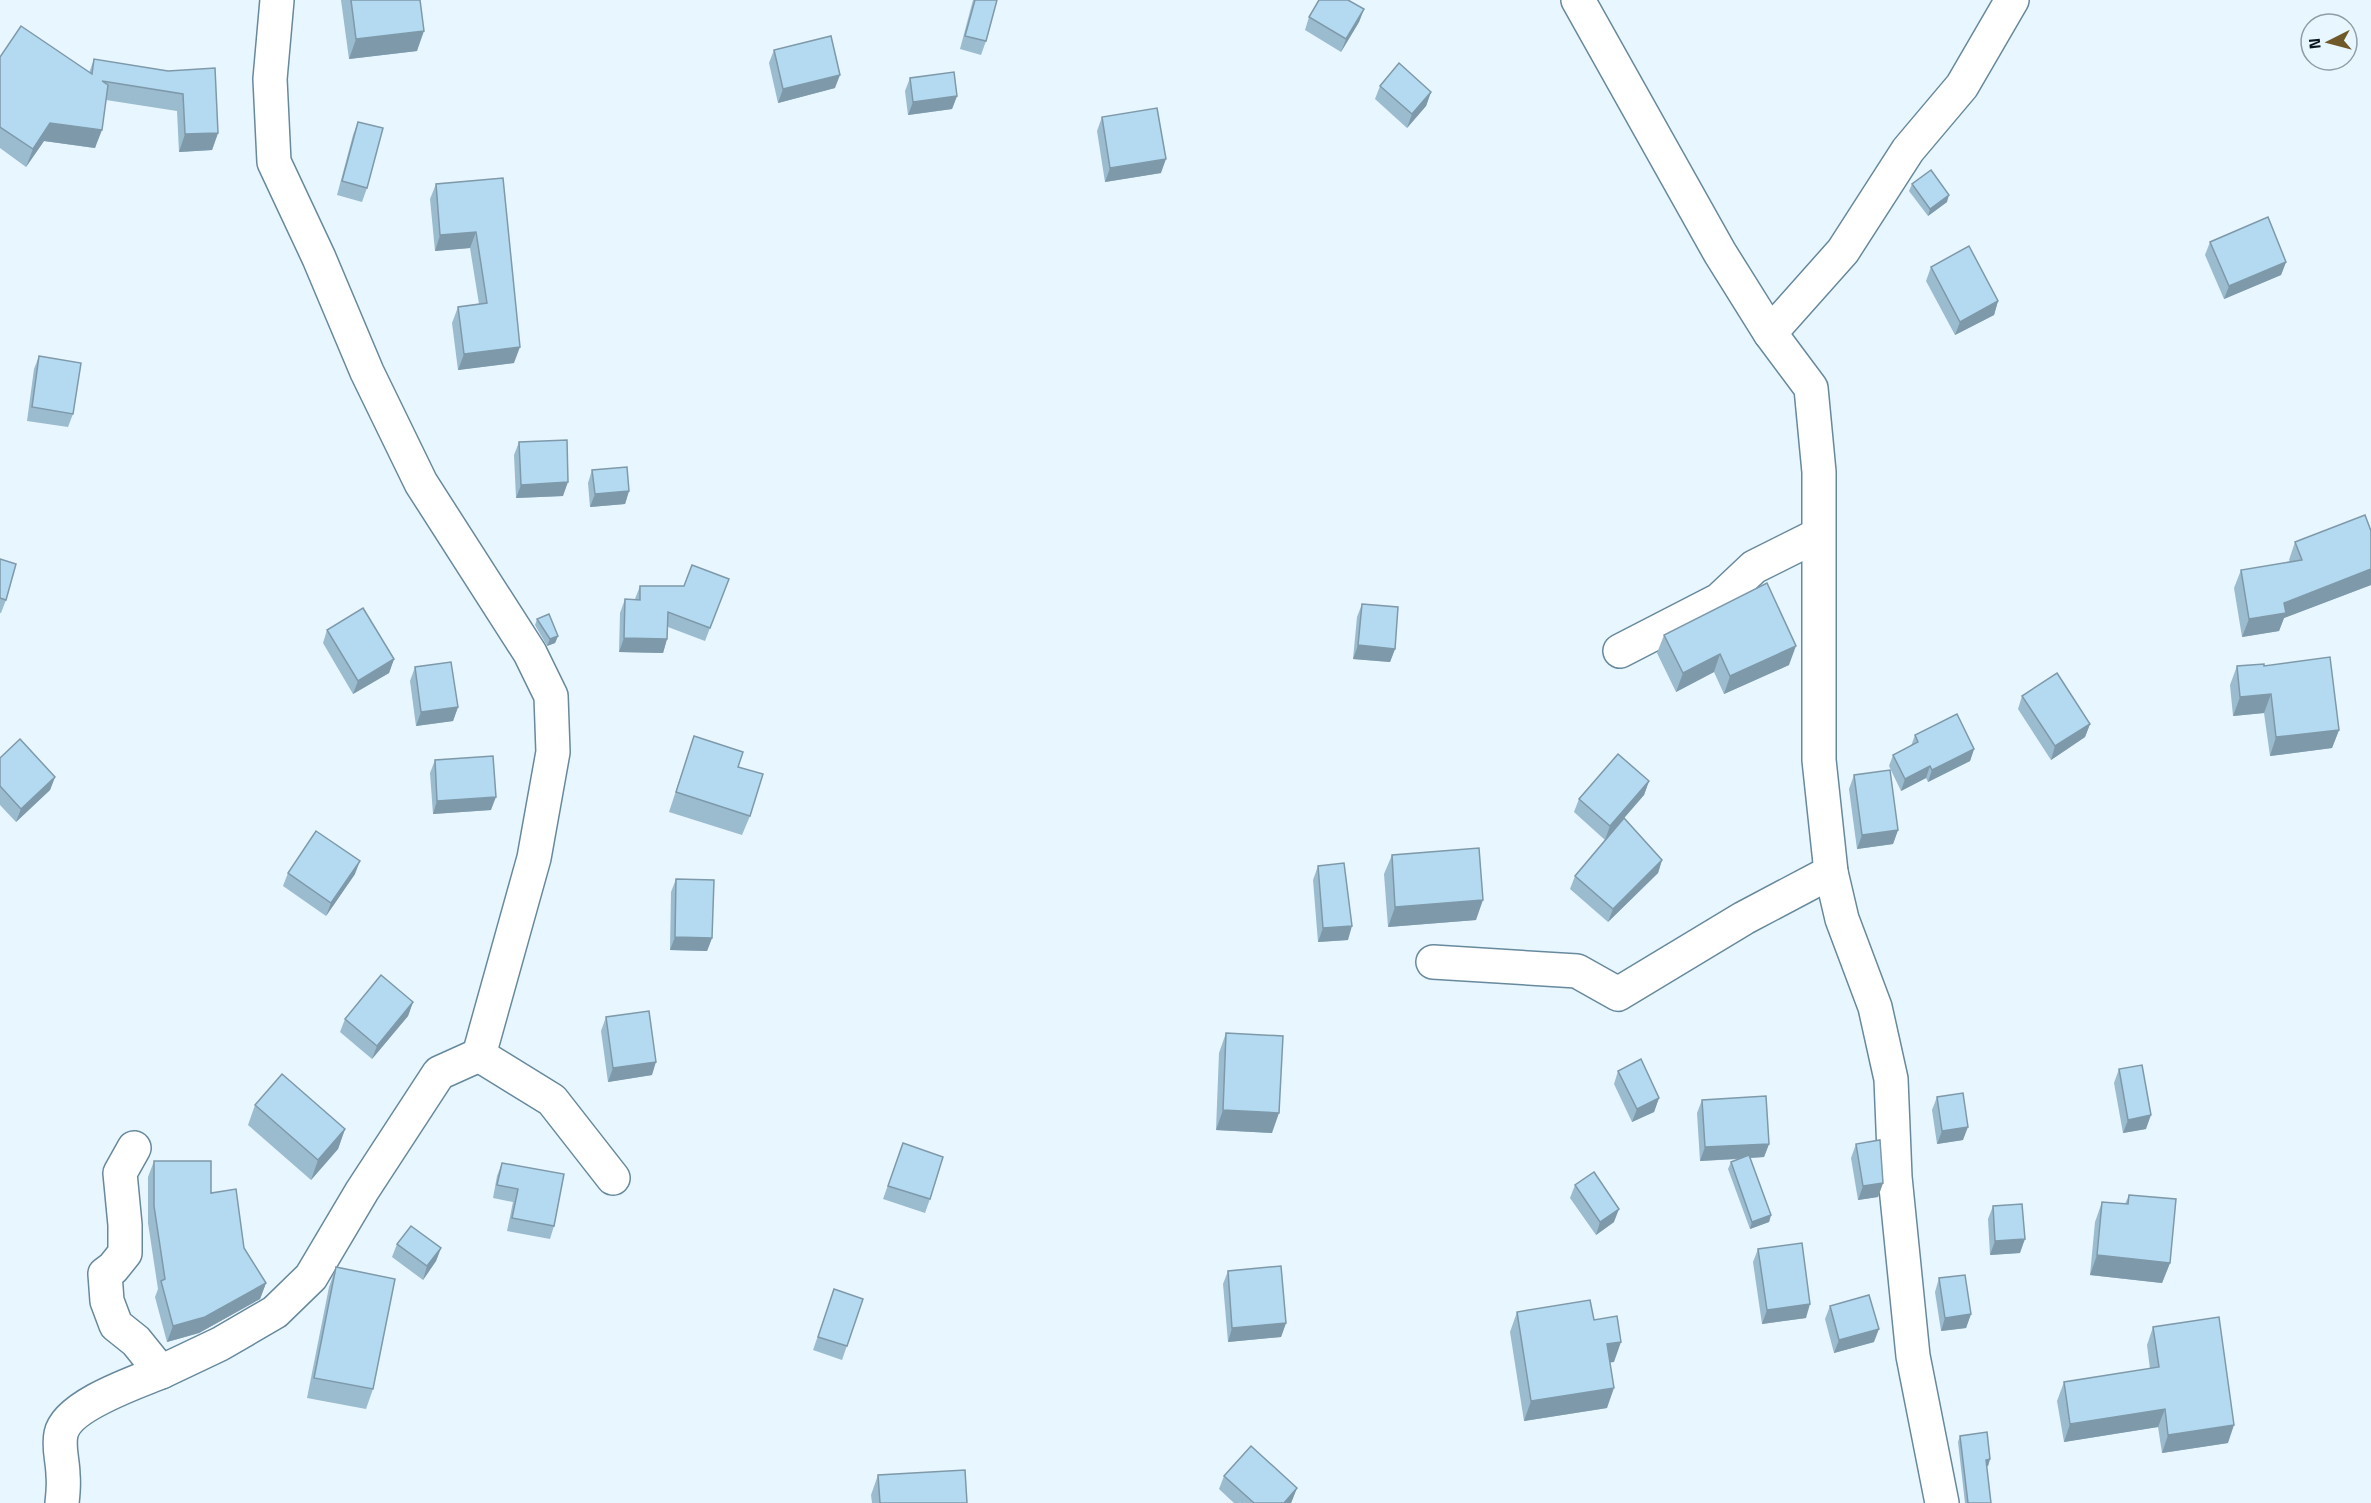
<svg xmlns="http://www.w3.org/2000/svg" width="2371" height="1503" font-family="'Titillium Web',sans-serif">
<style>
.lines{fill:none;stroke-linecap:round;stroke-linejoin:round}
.street-casing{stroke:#67899d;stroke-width:36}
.street{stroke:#fff;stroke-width:33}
.wall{fill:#9bbbcf}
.shaded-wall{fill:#7e99a9}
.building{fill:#b4daf1;stroke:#7e99a9;stroke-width:1.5}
</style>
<rect width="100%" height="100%" fill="#e8f6ff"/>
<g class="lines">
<defs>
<g id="street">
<path d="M 1578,0 L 1720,253 L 1770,333 L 1811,388 L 1819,472 L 1819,760 L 1831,872 L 1842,919 L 1875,1007 L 1891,1079 L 1895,1177 L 1913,1356 L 1942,1503"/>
<path d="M 1770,333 L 1843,251 L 1908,150 L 1962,86 L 2012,0"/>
<path d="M 1620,651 L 1719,600 L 1754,567 L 1818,535"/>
<path d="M 1433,962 L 1577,971 L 1618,994 L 1744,918 L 1831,872"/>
<path d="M 479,1055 L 552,1100 L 613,1178"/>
<path d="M 161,1372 L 220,1344 L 275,1312 L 311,1277 L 362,1191 L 439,1073 L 479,1055 L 534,858 L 553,752 L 551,696 L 530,653 L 421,483 L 367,372 L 319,258 L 274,162 L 270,79 L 277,0"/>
<path d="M 62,1503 C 63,1494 64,1484 63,1475 C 63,1461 58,1448 61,1434 C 67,1405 137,1382 161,1372 L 136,1341 L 116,1325 L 107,1301 L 105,1274 L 113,1268 L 125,1253 L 125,1225 L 120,1173 L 134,1148"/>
</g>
</defs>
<use href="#street" class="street-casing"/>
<use href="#street" class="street"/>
</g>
<g class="wall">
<path d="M 341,0 L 420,0 L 417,51 L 349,59 Z"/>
<path d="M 973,0 L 997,0 L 986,41 L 981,55 L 960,49 Z"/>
<path d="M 1364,9 L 1359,22 L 1341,52 L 1305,30 L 1309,17 Z"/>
<path d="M 774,50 L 835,88 L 778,103 L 769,63 Z"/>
<path d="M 0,57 L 89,73 L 94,59 L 168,71 L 218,133 L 212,150 L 179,152 L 177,111 L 106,100 L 95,148 L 44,141 L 26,167 L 0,148 Z"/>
<path d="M 910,78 L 957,96 L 952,109 L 908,115 L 905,91 Z"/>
<path d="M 1380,86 L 1431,92 L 1426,106 L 1407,128 L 1375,99 Z"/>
<path d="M 1102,117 L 1161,173 L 1105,182 L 1097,131 Z"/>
<path d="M 358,122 L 367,188 L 362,202 L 337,195 L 353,135 Z"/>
<path d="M 503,178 L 514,363 L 458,370 L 452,323 L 458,307 L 479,304 L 470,248 L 435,251 L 430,199 L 436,184 Z"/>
<path d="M 1912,184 L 1947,202 L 1928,216 L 1909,191 Z"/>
<path d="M 2210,242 L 2286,262 L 2281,275 L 2224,299 L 2205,255 Z"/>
<path d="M 1931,267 L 1998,301 L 1994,315 L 1955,335 L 1926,281 Z"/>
<path d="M 39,356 L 73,414 L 68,427 L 27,421 L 34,369 Z"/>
<path d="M 519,442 L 563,496 L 516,498 L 514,455 Z"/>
<path d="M 592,470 L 629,491 L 625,504 L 590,507 L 588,483 Z"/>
<path d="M 2371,531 L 2371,585 L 2284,618 L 2279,631 L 2242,637 L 2234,588 L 2241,570 L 2290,562 L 2289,560 L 2295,542 Z"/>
<path d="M 0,559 L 6,600 L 1,613 L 0,613 Z"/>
<path d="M 729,579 L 705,641 L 668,627 L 667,639 L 663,653 L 619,652 L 620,613 L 625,599 L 635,599 L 640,586 L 684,586 Z"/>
<path d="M 1362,604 L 1395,649 L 1390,662 L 1353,659 L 1357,617 Z"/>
<path d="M 537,619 L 558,636 L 555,643 L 547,646 L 535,625 Z"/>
<path d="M 327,630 L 394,659 L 389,673 L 353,694 L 323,643 Z"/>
<path d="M 1664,635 L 1789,665 L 1724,694 L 1714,672 L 1676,692 L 1657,653 Z"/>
<path d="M 2237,666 L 2264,666 L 2339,730 L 2332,748 L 2270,756 L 2264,713 L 2233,716 L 2230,685 Z"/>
<path d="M 415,667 L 458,707 L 453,721 L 416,726 L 410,681 Z"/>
<path d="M 2022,696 L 2090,724 L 2085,737 L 2051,760 L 2018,709 Z"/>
<path d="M 1915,735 L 1974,749 L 1970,761 L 1928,782 L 1926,778 L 1901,791 L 1889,766 L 1893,755 L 1911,746 Z"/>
<path d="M 694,736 L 738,767 L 750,816 L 742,835 L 669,812 Z"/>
<path d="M 0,758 L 55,777 L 50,790 L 16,822 L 0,805 Z"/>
<path d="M 435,760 L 491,810 L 433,814 L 430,773 Z"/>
<path d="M 1854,775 L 1898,830 L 1893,844 L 1857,849 L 1849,789 Z"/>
<path d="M 1649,781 L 1644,795 L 1605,840 L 1574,812 L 1579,799 Z"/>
<path d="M 1392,855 L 1476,920 L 1388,927 L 1384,874 Z"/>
<path d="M 1662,860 L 1658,873 L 1608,922 L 1570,889 L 1575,876 Z"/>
<path d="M 1318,866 L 1348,940 L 1318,942 L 1313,880 Z"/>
<path d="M 288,873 L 355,874 L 326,916 L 283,886 Z"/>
<path d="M 676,879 L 712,938 L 707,951 L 670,950 L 671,892 Z"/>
<path d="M 413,1002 L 408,1016 L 372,1059 L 340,1032 L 345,1019 Z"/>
<path d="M 606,1017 L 652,1075 L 608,1082 L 601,1031 Z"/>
<path d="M 1226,1033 L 1272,1133 L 1216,1130 L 1219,1053 Z"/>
<path d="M 2119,1069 L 2146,1129 L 2123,1133 L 2114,1083 Z"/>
<path d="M 1618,1071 L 1659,1098 L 1654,1112 L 1632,1122 L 1614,1084 Z"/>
<path d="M 1937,1097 L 1963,1140 L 1937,1144 L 1932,1110 Z"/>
<path d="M 1702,1100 L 1769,1144 L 1764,1157 L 1750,1158 L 1771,1215 L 1769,1222 L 1750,1229 L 1728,1169 L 1731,1162 L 1740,1159 L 1700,1161 L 1697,1113 Z"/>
<path d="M 255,1105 L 345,1129 L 338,1149 L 311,1180 L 248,1125 Z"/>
<path d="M 903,1143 L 930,1199 L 925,1213 L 883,1199 Z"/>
<path d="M 1856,1144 L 1883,1183 L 1878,1197 L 1858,1200 L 1851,1158 Z"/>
<path d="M 154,1161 L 211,1193 L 244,1248 L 266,1283 L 260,1299 L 199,1333 L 167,1342 L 155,1297 L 158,1289 L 148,1223 L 148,1177 Z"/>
<path d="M 502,1163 L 554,1226 L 550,1239 L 507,1231 L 513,1202 L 493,1198 L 497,1176 Z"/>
<path d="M 1575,1185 L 1614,1222 L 1596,1235 L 1570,1198 Z"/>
<path d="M 2129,1195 L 2170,1263 L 2162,1283 L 2090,1275 L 2095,1222 L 2102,1202 L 2125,1204 Z"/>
<path d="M 1993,1206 L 2020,1253 L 1990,1255 L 1988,1219 Z"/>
<path d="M 397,1244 L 441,1248 L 436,1261 L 423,1280 L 392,1257 Z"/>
<path d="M 1758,1249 L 1806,1318 L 1762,1324 L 1753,1262 Z"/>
<path d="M 336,1267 L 373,1389 L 366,1409 L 307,1398 L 329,1287 Z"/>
<path d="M 1228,1271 L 1286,1323 L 1281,1337 L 1228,1342 L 1223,1284 Z"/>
<path d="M 1939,1278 L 1971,1314 L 1966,1328 L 1941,1331 L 1935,1292 Z"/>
<path d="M 834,1289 L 863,1299 L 842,1360 L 813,1350 Z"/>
<path d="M 1830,1306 L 1874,1342 L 1834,1353 L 1825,1319 Z"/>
<path d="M 1517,1312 L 1594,1320 L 1614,1362 L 1610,1362 L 1607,1408 L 1524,1421 L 1510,1332 Z"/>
<path d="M 2153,1327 L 2228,1443 L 2162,1453 L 2158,1427 L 2064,1442 L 2057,1401 L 2064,1382 L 2150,1369 L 2147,1345 Z"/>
<path d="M 1960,1436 L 1990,1459 L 1988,1466 L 1986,1466 L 1991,1503 L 1965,1503 L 1958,1442 Z"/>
<path d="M 878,1475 L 967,1503 L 872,1503 L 871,1495 Z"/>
<path d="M 1224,1476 L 1297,1488 L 1291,1503 L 1234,1503 L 1219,1489 Z"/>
</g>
<g class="shaded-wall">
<path d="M 1364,9 L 1359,22 L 1341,52 L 1346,39 Z"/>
<path d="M 424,31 L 417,51 L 349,59 L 356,39 Z"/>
<path d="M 840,75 L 835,88 L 778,103 L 783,89 Z"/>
<path d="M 1431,92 L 1426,106 L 1407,128 L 1412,114 Z"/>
<path d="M 957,96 L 952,109 L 908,115 L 913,102 Z"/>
<path d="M 50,123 L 102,130 L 95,148 L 44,141 L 26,167 L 33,149 Z"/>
<path d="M 218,133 L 212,150 L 179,152 L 185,134 Z"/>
<path d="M 1166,159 L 1161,173 L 1105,182 L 1110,168 Z"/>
<path d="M 1949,195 L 1947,202 L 1928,216 L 1930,209 Z"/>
<path d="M 476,232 L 470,248 L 435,251 L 440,235 Z"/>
<path d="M 2286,262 L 2281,275 L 2224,299 L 2229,286 Z"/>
<path d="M 1998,301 L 1994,315 L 1955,335 L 1960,322 Z"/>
<path d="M 520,347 L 514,363 L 458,370 L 464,354 Z"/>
<path d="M 568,482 L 563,496 L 516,498 L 521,485 Z"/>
<path d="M 629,491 L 625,504 L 590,507 L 595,494 Z"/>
<path d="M 2371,569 L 2371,585 L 2284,618 L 2279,631 L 2242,637 L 2249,619 L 2284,603 Z"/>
<path d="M 558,636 L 555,643 L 547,646 L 550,639 Z"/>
<path d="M 624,638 L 667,639 L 663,653 L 619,652 Z"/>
<path d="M 1358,645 L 1395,649 L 1390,662 L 1353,659 Z"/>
<path d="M 1796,646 L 1789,665 L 1724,694 L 1730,676 Z"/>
<path d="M 1720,654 L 1714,672 L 1676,692 L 1683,673 Z"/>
<path d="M 394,659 L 389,673 L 353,694 L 358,681 Z"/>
<path d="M 2271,694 L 2264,713 L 2233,716 L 2240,697 Z"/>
<path d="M 458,707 L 453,721 L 416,726 L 421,712 Z"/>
<path d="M 2090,724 L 2085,737 L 2051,760 L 2055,746 Z"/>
<path d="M 2339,730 L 2332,748 L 2270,756 L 2276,737 Z"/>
<path d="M 1974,749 L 1970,761 L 1928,782 L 1932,770 Z"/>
<path d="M 1930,766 L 1926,778 L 1901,791 L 1905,779 Z"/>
<path d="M 55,777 L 50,790 L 16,822 L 21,809 Z"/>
<path d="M 1649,781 L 1644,795 L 1605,840 L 1610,826 Z"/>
<path d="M 496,797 L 491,810 L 433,814 L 437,801 Z"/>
<path d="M 1898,830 L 1893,844 L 1857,849 L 1862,835 Z"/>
<path d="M 1662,860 L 1658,873 L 1608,922 L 1613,909 Z"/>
<path d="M 360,861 L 355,874 L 326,916 L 331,903 Z"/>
<path d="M 1483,900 L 1476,920 L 1388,927 L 1395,907 Z"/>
<path d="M 1352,926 L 1348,940 L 1318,942 L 1323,928 Z"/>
<path d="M 675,937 L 712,938 L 707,951 L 670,950 Z"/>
<path d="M 413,1002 L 408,1016 L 372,1059 L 377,1046 Z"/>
<path d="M 656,1062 L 652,1075 L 608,1082 L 613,1068 Z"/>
<path d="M 1659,1098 L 1654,1112 L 1632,1122 L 1637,1109 Z"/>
<path d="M 1223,1110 L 1279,1113 L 1272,1133 L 1216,1130 Z"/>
<path d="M 2151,1115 L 2146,1129 L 2123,1133 L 2128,1120 Z"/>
<path d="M 1968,1127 L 1963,1140 L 1937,1144 L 1942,1131 Z"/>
<path d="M 345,1129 L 338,1149 L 311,1180 L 318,1160 Z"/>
<path d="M 1769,1144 L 1764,1157 L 1700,1161 L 1705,1147 Z"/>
<path d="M 1883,1183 L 1878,1197 L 1858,1200 L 1863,1186 Z"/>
<path d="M 1619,1209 L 1614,1222 L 1596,1235 L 1600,1222 Z"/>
<path d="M 1771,1215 L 1769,1222 L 1750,1229 L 1752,1222 Z"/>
<path d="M 2025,1239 L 2020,1253 L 1990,1255 L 1995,1241 Z"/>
<path d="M 441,1248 L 436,1261 L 423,1280 L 427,1266 Z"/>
<path d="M 2097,1255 L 2170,1263 L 2162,1283 L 2090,1275 Z"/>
<path d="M 266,1283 L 260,1299 L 199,1333 L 167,1342 L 173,1326 Z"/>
<path d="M 1810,1304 L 1806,1318 L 1762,1324 L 1767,1310 Z"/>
<path d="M 1971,1314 L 1966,1328 L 1941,1331 L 1945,1318 Z"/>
<path d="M 1286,1323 L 1281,1337 L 1228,1342 L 1232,1328 Z"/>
<path d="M 1879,1329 L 1874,1342 L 1834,1353 L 1839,1340 Z"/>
<path d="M 1621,1342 L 1614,1362 L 1600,1364 L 1607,1344 Z"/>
<path d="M 1614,1388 L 1607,1408 L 1524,1421 L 1531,1401 Z"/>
<path d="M 2165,1409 L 2158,1427 L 2064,1442 L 2070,1424 Z"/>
<path d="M 2234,1425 L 2228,1443 L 2162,1453 L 2168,1435 Z"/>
<path d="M 1990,1459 L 1988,1466 L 1983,1467 L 1986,1460 Z"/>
<path d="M 1297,1488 L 1291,1503 L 1284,1503 Z"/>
</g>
<g class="building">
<path d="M 351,0 L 420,0 L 424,31 L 356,39 Z"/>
<path d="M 975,0 L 997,0 L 986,41 L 965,36 Z"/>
<path d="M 1319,0 L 1348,0 L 1364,9 L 1346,39 L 1309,17 Z"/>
<path d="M 21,26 L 92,74 L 94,59 L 168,71 L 215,68 L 218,133 L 185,134 L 183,94 L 102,81 L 108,85 L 102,130 L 50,123 L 33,149 L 0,127 L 0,57 Z"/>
<path d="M 831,36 L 840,75 L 783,89 L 774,50 Z"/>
<path d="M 1399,63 L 1431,92 L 1412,114 L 1380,86 Z"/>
<path d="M 954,72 L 957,96 L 913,102 L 910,78 Z"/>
<path d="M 1157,108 L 1166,159 L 1110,168 L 1102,117 Z"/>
<path d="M 358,122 L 383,128 L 367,188 L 342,181 Z"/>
<path d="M 1931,170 L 1949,195 L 1930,209 L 1912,184 Z"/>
<path d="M 503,178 L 520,347 L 464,354 L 458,307 L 487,303 L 476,232 L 440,235 L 436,184 Z"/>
<path d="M 2268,217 L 2286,262 L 2229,286 L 2210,242 Z"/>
<path d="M 1969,246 L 1998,301 L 1960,322 L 1931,267 Z"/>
<path d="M 39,356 L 81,363 L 73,414 L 32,407 Z"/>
<path d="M 567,440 L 568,482 L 521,485 L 519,442 Z"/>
<path d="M 627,467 L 629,491 L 595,494 L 592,470 Z"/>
<path d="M 2365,515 L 2371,531 L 2371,569 L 2284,603 L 2286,613 L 2249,619 L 2241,570 L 2302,560 L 2295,542 Z"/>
<path d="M 0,559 L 16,564 L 6,600 L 0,598 Z"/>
<path d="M 692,565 L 729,579 L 710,628 L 668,612 L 667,639 L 624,638 L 625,599 L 640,600 L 640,586 L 684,586 Z"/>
<path d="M 1767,583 L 1796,646 L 1730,676 L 1720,654 L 1683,673 L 1664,635 Z"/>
<path d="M 1362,604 L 1398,607 L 1395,649 L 1358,645 Z"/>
<path d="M 363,608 L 394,659 L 358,681 L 327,630 Z"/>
<path d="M 549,614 L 558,636 L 550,639 L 537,619 Z"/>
<path d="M 2330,657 L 2339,730 L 2276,737 L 2271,694 L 2240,697 L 2237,666 L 2264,664 L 2264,666 Z"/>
<path d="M 451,662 L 458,707 L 421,712 L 415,667 Z"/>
<path d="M 2057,673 L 2090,724 L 2055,746 L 2022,696 Z"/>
<path d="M 1957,714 L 1974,749 L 1932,770 L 1930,766 L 1905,779 L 1893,755 L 1918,742 L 1915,735 Z"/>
<path d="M 694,736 L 743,752 L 738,767 L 763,774 L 750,816 L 676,792 Z"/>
<path d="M 20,739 L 55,777 L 21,809 L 0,786 L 0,758 Z"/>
<path d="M 1618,754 L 1649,781 L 1610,826 L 1579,799 Z"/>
<path d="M 493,756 L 496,797 L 437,801 L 435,760 Z"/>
<path d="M 1890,770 L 1898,830 L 1862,835 L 1854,775 Z"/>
<path d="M 1624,818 L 1662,860 L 1613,909 L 1575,876 Z"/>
<path d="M 316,831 L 360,861 L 331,903 L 288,873 Z"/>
<path d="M 1479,848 L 1483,900 L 1395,907 L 1392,855 Z"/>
<path d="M 1344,863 L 1352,926 L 1323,928 L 1318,866 Z"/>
<path d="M 676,879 L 714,880 L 712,938 L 675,937 Z"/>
<path d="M 381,975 L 413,1002 L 377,1046 L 345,1019 Z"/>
<path d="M 649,1011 L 656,1062 L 613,1068 L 606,1017 Z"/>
<path d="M 1226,1033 L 1283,1036 L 1279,1113 L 1223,1110 Z"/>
<path d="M 1641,1059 L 1659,1098 L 1637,1109 L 1618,1071 Z"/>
<path d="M 2142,1065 L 2151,1115 L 2128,1120 L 2119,1069 Z"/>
<path d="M 282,1074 L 345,1129 L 318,1160 L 255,1105 Z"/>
<path d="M 1963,1093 L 1968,1127 L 1942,1131 L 1937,1097 Z"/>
<path d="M 1766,1096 L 1769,1144 L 1705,1147 L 1702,1100 Z"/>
<path d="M 1880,1140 L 1883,1183 L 1863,1186 L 1856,1144 Z"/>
<path d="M 903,1143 L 943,1157 L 930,1199 L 888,1186 Z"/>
<path d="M 1749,1155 L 1771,1215 L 1752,1222 L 1731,1162 Z"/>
<path d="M 154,1161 L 211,1161 L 211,1193 L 236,1189 L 244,1248 L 266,1283 L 205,1317 L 173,1326 L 161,1281 L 165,1279 L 154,1206 Z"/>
<path d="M 502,1163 L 564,1174 L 554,1226 L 512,1218 L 518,1189 L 497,1185 Z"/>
<path d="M 1594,1172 L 1619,1209 L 1600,1222 L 1575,1185 Z"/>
<path d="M 2129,1195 L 2176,1199 L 2170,1263 L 2097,1255 L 2102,1202 L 2128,1204 Z"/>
<path d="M 2022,1204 L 2025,1239 L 1995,1241 L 1993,1206 Z"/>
<path d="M 411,1226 L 441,1248 L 427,1266 L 397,1244 Z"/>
<path d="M 1802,1243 L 1810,1304 L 1767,1310 L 1758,1249 Z"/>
<path d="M 1281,1266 L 1286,1323 L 1232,1328 L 1228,1271 Z"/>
<path d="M 336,1267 L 395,1279 L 373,1389 L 314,1378 Z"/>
<path d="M 1965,1275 L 1971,1314 L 1945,1318 L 1939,1278 Z"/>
<path d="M 834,1289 L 863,1299 L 847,1346 L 818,1337 Z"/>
<path d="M 1869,1295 L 1879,1329 L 1839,1340 L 1830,1306 Z"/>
<path d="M 1590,1300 L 1594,1320 L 1617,1316 L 1621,1342 L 1607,1344 L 1614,1388 L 1531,1401 L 1517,1312 Z"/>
<path d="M 2219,1317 L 2234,1425 L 2168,1435 L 2165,1409 L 2070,1424 L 2064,1382 L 2159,1367 L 2153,1327 Z"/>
<path d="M 1987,1432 L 1990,1459 L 1986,1460 L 1991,1503 L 1968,1503 L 1960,1436 Z"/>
<path d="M 1251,1446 L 1297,1488 L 1284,1503 L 1254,1503 L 1224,1476 Z"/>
<path d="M 965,1470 L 967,1503 L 880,1503 L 878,1475 Z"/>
</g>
<g transform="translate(2329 42) rotate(264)"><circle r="28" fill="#e8f6ff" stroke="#8f9da5" stroke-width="1.5"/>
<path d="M0-4.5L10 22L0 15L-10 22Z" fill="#6f5928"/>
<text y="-9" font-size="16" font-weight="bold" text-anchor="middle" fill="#0a171f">N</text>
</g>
</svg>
